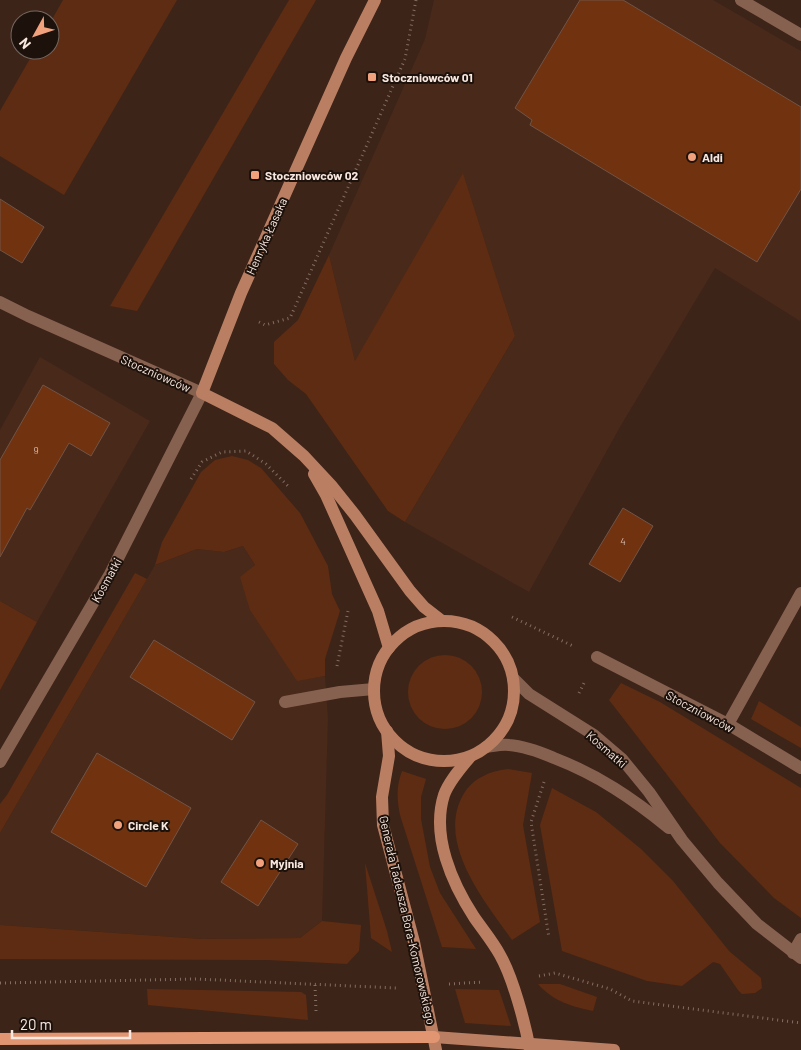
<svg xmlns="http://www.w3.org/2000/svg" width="801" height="1050" font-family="Barlow,sans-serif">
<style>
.built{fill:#49291a}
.green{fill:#5e2c12}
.building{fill:#70320f;stroke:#715447}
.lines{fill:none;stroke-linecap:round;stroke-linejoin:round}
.path{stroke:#836d63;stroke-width:3;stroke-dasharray:1 4;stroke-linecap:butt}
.lane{stroke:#876150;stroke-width:12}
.street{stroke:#876150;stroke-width:12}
.secondary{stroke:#ba7f63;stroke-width:12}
.primary{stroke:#e29571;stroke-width:12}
.poi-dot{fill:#f1a17c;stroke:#1c110b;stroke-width:2}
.labels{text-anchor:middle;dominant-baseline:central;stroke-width:4;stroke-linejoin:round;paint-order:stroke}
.number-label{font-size:10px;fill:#d7baac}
.poi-label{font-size:12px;font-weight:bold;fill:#f9e8e0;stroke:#1c110b;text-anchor:start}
.street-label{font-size:12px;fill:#f9e8e0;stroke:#1c110b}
</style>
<rect width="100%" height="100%" fill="#3d2418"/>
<g class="built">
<path d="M 434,0 L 713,0 L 801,51 L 801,319 L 800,321 L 715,268 L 620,427 L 529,592 L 405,522 L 515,336 L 463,174 L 355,362 L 329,255 L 425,39 Z"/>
<path d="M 40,357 L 150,421 L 82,541 L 37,622 L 0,601 L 0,430 Z"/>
<path d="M 243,546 L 255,565 L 297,680 L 325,676 L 328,719 L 322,921 L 300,938 L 202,939 L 0,925 L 0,833 L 155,565 L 197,549 L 224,552 Z"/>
</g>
<g class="green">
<path d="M 63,0 L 177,0 L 64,195 L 0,156 L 0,111 L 35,50 L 50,50 L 50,23 Z"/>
<path d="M 289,0 L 316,0 L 137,311 L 110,306 Z"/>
<path d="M 463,173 L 515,336 L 405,522 L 388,511 L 306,394 L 288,380 L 274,364 L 274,342 L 298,320 L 329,255 L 355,361 Z"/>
<path d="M 232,456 L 248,460 L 261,468 L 300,513 L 328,566 L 332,594 L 340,611 L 325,659 L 325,676 L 297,681 L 250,610 L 240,577 L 255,565 L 243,546 L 224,552 L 197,549 L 155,565 L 162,542 L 201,472 L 215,460 Z"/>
<path d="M 135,573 L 147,579 L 0,833 L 0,804 L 7,795 Z"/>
<path d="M 0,601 L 37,622 L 0,690 Z"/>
<circle cx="445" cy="692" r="37"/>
<path d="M 621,683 L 660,702 L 801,788 L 801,918 L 774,898 L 720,843 L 609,700 Z"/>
<path d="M 759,701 L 801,727 L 801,748 L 751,719 Z"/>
<path d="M 508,769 L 532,773 L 523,825 L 540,922 L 512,940 C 485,902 436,843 463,795 C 473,778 490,771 508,769 Z"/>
<path d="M 402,771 L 426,779 L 421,797 L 421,819 L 430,867 L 440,893 L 476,949 L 442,947 L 400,815 C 397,799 396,787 402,771 Z"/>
<path d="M 552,788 L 596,812 L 641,849 L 673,881 L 729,951 L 761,978 L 762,988 L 755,993 L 742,994 L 738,990 L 720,964 L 713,962 L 682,986 L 647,981 L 562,951 L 540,825 Z"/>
<path d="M 365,863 L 387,931 L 392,952 L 371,938 Z"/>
<path d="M 322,921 L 361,925 L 359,951 L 347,964 L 268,960 L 0,959 L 0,925 L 202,939 L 300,938 Z"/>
<path d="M 538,984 L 560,984 L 597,997 L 593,1011 C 571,1006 554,1002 538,984 Z"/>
<path d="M 147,989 L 301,992 L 306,995 L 308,1020 L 148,1005 Z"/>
<path d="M 455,989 L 499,990 L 511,1026 L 465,1023 Z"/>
</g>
<g class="building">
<path d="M 580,0 L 623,0 L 801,107 L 801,189 L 757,262 L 530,125 L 532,120 L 515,108 Z"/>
<path d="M 0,199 L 44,227 L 22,263 L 0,250 Z"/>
<path d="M 43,385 L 110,423 L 91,456 L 69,443 L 30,510 L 27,508 L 0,557 L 0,460 Z"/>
<path d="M 623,508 L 653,526 L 620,582 L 589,564 Z"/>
<path d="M 154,640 L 255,702 L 232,740 L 130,677 Z"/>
<path d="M 97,753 L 191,808 L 146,887 L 51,832 Z"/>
<path d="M 261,820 L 298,844 L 258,906 L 221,882 Z"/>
</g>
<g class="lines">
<g class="path">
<path d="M 259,322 L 265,325 L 290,318 L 405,59 L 416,0"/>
<path d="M 191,479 L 202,462 L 222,452 L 246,451 L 266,464 L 288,486"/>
<path d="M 512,617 L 573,646"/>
<path d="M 337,666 L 348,611"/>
<path d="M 579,693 L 585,681"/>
<path d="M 544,782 L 531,822 L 549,938"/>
<path d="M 539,976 L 555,973 L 610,989 L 632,1001 L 801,1023"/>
<path d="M 0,983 L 196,979 L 396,988"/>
<path d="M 449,984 L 483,982"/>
<path d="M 315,985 L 316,1011"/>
</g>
<g class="lane">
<path d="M 741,0 L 801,35"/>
<path d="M 597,657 L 728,724 L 801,768"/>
<path d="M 285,702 L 340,692 L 374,689"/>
<path d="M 728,724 L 801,593"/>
<path d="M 793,953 L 801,939"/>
</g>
<g class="street">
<path d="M 0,302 L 28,316 L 202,393 L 110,574 L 0,762"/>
<path d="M 513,678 L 529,694 L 594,735 L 622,759 L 649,792 L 682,840 L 718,883 L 757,924 L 801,958"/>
<path d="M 486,747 C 494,746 502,744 509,745 C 525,746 540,752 554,758 C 598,775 632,798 669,828"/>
</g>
<g class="secondary">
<path d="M 375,0 L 346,58 L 241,293 L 202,393 L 272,428 L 304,456 L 331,485 L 355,515 L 410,591 L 424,607 L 442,621"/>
<path d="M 314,474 L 326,495 L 378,611 L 389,648"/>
<circle cx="444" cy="691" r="70"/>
<path d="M 387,731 L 389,756 L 382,797 L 383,825 L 414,942 L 436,1050"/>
<path d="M 470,757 C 461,768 449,781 444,795 C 431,836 452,883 474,917 C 483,930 493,942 500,955 C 513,978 525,1023 530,1050"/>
<path d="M 434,1037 L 614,1050"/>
</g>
<path class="primary" d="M 0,1039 L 434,1037"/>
</g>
<g class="poi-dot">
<rect x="367" y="72" width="10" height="10" rx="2.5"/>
<circle cx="692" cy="157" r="5"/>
<rect x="250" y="170" width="10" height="10" rx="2.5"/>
<circle cx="118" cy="825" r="5"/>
<circle cx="260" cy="863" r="5"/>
</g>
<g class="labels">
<g class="number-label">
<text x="36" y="450">9</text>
<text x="623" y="541">4</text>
</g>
<g class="poi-label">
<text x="382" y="77">Stoczniowców 01</text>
<text x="702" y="157">Aldi</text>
<text x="265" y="175">Stoczniowców 02</text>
<text x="128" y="825">Circle K</text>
<text x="270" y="863">Myjnia</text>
</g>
<g class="street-label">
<text transform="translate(266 236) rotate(-66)">Henryka Łasaka</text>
<text transform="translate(156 373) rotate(24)">Stoczniowców</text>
<text transform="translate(106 580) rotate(-61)">Kosmatki</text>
<text transform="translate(700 711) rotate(28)">Stoczniowców</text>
<text transform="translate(607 749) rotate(41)">Kosmatki</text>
<text transform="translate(408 920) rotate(77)">Generała Tadeusza Bora-Komorowskiego</text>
</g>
</g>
<g transform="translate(35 35) rotate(230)"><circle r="24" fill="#1c110b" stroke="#746760"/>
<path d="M0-4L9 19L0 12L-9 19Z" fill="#f1a17c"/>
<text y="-8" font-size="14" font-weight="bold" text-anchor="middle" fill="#f9e8e0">N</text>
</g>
<path d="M12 1030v8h118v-8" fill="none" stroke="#f9e8e0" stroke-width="2.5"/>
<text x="20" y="1030" font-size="15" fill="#f9e8e0" stroke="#1c110b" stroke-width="4" paint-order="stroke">20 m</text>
</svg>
